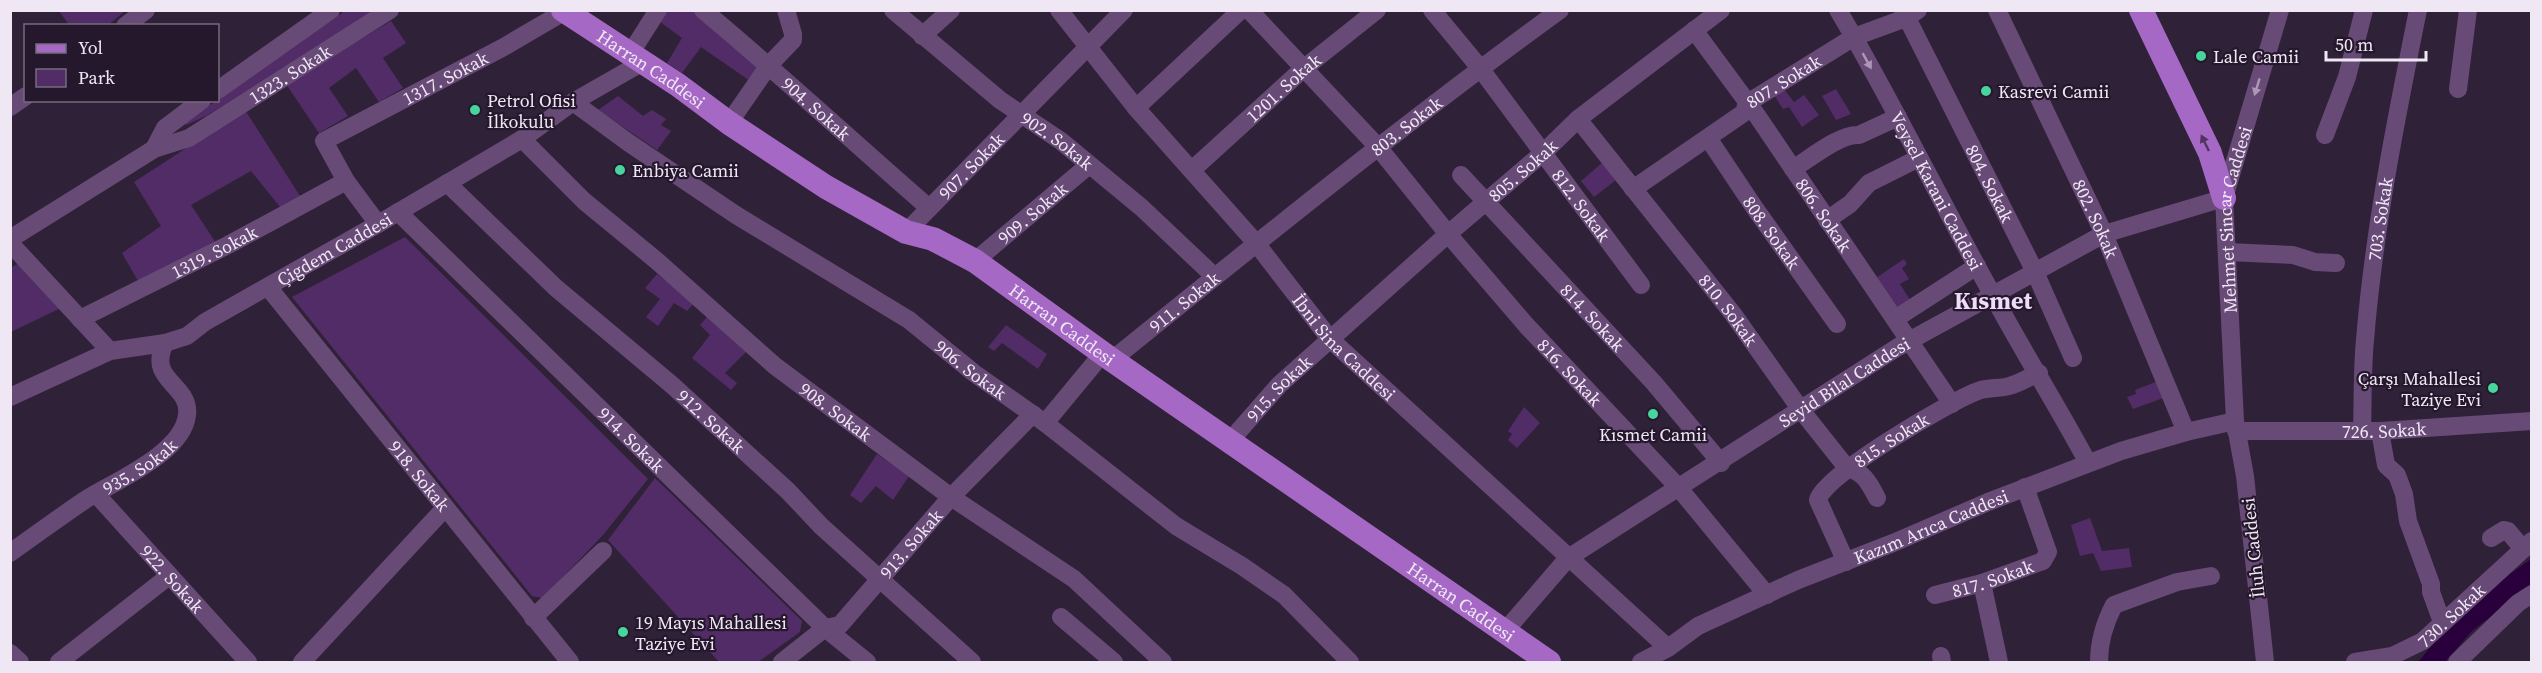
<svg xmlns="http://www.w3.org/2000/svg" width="2542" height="673" font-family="'Source Serif 4',serif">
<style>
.green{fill:#522c66}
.water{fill:#2a003c}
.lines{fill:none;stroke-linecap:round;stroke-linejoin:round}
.minor{stroke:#674a76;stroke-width:18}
.major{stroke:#a568c4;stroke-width:24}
.oneway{fill:#ac98b6}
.oneway2{fill:#523461}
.poi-dot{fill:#48d49d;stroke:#25182c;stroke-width:2}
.labels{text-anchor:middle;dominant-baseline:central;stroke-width:4.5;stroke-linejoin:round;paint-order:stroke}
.poi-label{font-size:18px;fill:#f0e7f5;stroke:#25182c;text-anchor:start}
.street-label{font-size:18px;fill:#f0e7f5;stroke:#25182c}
.district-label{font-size:24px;font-weight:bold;fill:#eedcf9;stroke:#25182c}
</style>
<rect width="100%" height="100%" fill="#2f2137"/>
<g class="green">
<path d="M 125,11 L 108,25 L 70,26 L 59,11 Z"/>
<path d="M 345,11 L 377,11 L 206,116 L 186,125 L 184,121 L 218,100 L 218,98 Z"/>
<path d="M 666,11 L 696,11 L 762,63 L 750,81 L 701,47 L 682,73 L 667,63 L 682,38 L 659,21 Z"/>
<path d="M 391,21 L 406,43 L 383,58 L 403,88 L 379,102 L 356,68 L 329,88 L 348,116 L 319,133 L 286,84 Z"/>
<path d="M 1783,88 L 1794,102 L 1804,95 L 1819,115 L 1802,127 L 1789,107 L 1783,109 L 1774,95 Z"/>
<path d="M 1836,89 L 1851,114 L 1836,120 L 1822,96 Z"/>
<path d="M 618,96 L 643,116 L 652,110 L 666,119 L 661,125 L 671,131 L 657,150 L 598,110 Z"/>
<path d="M 245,110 L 300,196 L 280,207 L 251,171 L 191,205 L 216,243 L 138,281 L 122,253 L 161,226 L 134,182 Z"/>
<path d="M 1602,163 L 1616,180 L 1594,197 L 1581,181 Z"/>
<path d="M 405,237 L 648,479 L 603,535 L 543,598 L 532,596 L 292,297 Z"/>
<path d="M 1904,259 L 1907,264 L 1902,268 L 1909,279 L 1900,284 L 1910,300 L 1896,308 L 1876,278 Z"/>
<path d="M 20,263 L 63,307 L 11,332 L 10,268 Z"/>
<path d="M 657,274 L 694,303 L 687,311 L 674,303 L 658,326 L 646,317 L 660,299 L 645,288 Z"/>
<path d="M 707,317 L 746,352 L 725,373 L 737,383 L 731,390 L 692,358 L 710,335 L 700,325 Z"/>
<path d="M 1006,325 L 1047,354 L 1038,369 L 1002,343 L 994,351 L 988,347 Z"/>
<path d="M 2158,381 L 2166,397 L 2133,409 L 2127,397 L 2136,394 L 2135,390 Z"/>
<path d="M 1524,407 L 1540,423 L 1517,448 L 1508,440 L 1512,434 L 1508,431 Z"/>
<path d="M 877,454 L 909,476 L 893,500 L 876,486 L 861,503 L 850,495 Z"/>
<path d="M 655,478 L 802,621 L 800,632 L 758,662 L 719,662 L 608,540 Z"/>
<path d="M 2090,518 L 2102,551 L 2129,548 L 2132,567 L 2101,571 L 2093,553 L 2080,556 L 2071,525 Z"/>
</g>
<path class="water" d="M 2531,559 L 2531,586 L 2472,631 L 2445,662 L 2414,662 L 2420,660 C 2455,614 2485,591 2531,559 Z"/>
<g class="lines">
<g class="minor">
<path id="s1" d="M 703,10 C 780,74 853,142 928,207"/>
<path id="s2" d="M 893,10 L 1000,100 L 1061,141 L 1142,208 L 1215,277"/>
<path id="s3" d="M 1059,10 L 1136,108 L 1256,243 L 1330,339 L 1668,648"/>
<path id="s4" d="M 1249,10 L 1378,147 L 1448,234 L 1526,325 L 1678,487 L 1767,595"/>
<path id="s5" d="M 1432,10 L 1480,68 L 1641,285"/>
<path id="s6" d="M 1838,10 C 1893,102 1939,199 1991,292 C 2022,350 2057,405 2088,463"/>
<path id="s7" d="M 1903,10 L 2035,272 L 2073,358"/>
<path id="s8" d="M 1997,10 L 2104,234 L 2186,432"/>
<path d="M 125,26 L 146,10"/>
<path id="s9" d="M 1694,30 L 1756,114 L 1952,404"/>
<path d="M 922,36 L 951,10"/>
<path d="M 630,54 L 658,10"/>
<path d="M 2458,89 L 2468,10"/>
<path d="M 218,90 L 331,10"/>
<path id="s10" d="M 573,102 L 629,143 L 736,215 L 909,320 L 974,373 L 1045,423 L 1176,526 L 1242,566 L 1284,595 L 1350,662"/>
<path d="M 10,107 L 26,96"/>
<path d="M 1136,108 L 1241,10"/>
<path id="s11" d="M 1578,119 L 1733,314 L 1801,410 L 1847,468 C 1864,472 1869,483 1877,498"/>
<path d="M 729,123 L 769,65 L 793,40 L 793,34 L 786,10"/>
<path d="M 2325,135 L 2347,77 L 2364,10"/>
<path id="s12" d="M 1708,138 L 1754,207 L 1837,324"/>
<path id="s13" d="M 522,139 L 584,201 L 657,261 L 775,366 L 951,497 L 1074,579 L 1163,662"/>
<path d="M 154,149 L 165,128 L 202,100"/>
<path d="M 1793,169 C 1809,159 1841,133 1859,135 L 1898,117"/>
<path id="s14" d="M 1192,170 L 1303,69 L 1377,10"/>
<path id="s15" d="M 1461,175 L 1654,383 L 1721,463"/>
<path id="s16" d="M 447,183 L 556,288 L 672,385 L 788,491 L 821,526 L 972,662"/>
<path id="s17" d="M 1633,189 L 1745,112 L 1746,104 L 1854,37 L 1906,18 L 1918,10"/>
<path id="s18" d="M 398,212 L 825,628 L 867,662"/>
<path d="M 1827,220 L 1850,204 L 1869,183 L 1919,158"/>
<path id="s19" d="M 378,224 L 346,181 L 324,141 L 502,48 L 567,10"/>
<path id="s20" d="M 906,232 L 1124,10"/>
<path id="s21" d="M 10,239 L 154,149 L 189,138 L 390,10"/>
<path d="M 10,243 L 110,351"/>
<path d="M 2228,252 L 2293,255 L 2315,262 L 2336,263"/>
<path id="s22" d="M 975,261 L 1089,165"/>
<path id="s23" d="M 268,287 L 570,662"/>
<path id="s24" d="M 80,319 L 228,245 L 346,181"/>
<path d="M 1895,319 L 1977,266"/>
<path id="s25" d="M 1112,360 C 1259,241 1406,122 1560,10"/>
<path id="s26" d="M 10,397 L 110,351 L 165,343 L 187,336 L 205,322 L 378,224 L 522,139 L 573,102 L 643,62"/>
<path d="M 1045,423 L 1103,353"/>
<path id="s27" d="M 2236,431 L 2380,431 L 2532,421"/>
<path id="s28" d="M 2362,431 C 2363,401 2362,370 2365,340 C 2374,229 2396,119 2418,10"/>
<path d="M 2380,431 L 2386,465 L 2397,475 L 2404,494 L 2408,521 L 2431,584 L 2431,592 L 2442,622"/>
<path id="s29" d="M 1230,441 L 1279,385 L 1448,234 L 1544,152 L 1578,119 L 1721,10"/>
<path id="s30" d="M 96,494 L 248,662"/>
<path d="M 2491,538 L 2504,530 L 2508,531 L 2523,549"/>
<path id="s31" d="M 10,553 C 35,535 60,517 85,500 C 115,481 183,453 187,415 C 191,384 146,381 165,343"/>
<path id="s32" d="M 1846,562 L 1818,500 C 1821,477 1952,400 1978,391 C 1988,387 2000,389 2009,386 C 2019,384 2029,377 2039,373"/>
<path d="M 1982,583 L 1999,662"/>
<path id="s33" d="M 1935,595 L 1982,583 L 2043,561 L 2048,552 L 2025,487"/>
<path d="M 1061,617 L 1114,662"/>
<path d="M 533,618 L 603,551"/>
<path id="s34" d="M 1505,631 L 1568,558 L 1898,347 L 2104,234 L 2224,198"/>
<path d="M 10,653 L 20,662"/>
<path d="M 1941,656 L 1942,662"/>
<path d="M 59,662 L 169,576"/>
<path d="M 302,662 L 445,508"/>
<path id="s35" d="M 782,662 L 825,628 L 840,625 L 951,497 L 1033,414"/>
<path id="s36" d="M 1641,662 L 1668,648 L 1698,626 L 1798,580 L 1893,543 L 1988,502 L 2121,451 L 2186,432 L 2235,421"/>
<path d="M 2099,662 C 2099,641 2104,624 2114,605 L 2177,582 L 2211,576"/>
<path id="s37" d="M 2265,662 L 2245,476 L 2235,421 L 2224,198 L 2280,10"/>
<path id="s38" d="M 2355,662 L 2392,656 L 2423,641 L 2532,541"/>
<path d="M 2457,662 L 2518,603 L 2532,594"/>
</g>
<g class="major">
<path id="s39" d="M 563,10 L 678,85 L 729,123 L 826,187 L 906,232 L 933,239 L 975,261 L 1112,360 L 1549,662"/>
<path d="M 2141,10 L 2210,153 L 2224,198"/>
</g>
</g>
<defs><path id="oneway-solid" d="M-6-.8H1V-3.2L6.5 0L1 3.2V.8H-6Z" transform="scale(1.5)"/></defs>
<g class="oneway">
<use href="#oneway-solid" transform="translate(1867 61) rotate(61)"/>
<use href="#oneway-solid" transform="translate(2257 87) rotate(107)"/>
</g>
<use class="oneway2" href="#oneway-solid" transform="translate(2205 143) rotate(-116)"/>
<g class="poi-dot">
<circle cx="2201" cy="56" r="6"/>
<circle cx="1986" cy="91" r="6"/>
<circle cx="475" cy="110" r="6"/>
<circle cx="620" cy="170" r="6"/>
<circle cx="2493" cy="388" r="6"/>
<circle cx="1653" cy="414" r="6"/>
<circle cx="623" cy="632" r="6"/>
</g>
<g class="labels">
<g class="poi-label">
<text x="2213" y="56">Lale Camii</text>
<text x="1998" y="91">Kasrevi Camii</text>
<text x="487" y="100">Petrol Ofisi<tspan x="487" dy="21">İlkokulu</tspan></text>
<text x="632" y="170">Enbiya Camii</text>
<text x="2481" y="378" text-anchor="end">Çarşı Mahallesi<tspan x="2481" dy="21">Taziye Evi</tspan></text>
<text x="1653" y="434" text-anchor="middle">Kısmet Camii</text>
<text x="635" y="622">19 Mayıs Mahallesi<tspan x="635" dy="21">Taziye Evi</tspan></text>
</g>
<g class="street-label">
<text stroke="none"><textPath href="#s39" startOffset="106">Harran Caddesi</textPath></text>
<text stroke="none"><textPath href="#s21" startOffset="326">1323. Sokak</textPath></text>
<text stroke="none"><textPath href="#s19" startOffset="236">1317. Sokak</textPath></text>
<text stroke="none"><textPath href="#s17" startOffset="188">807. Sokak</textPath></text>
<text stroke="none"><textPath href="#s14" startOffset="123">1201. Sokak</textPath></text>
<text stroke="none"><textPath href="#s1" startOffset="150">904. Sokak</textPath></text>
<text stroke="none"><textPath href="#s25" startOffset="376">803. Sokak</textPath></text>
<text stroke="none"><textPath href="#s2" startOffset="210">902. Sokak</textPath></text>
<text stroke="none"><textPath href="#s20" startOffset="93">907. Sokak</textPath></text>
<text stroke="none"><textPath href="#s29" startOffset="399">805. Sokak</textPath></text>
<text stroke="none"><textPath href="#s7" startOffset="194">804. Sokak</textPath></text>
<text stroke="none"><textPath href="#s6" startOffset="206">Veysel Karani Caddesi</textPath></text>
<text stroke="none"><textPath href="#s5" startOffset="246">812. Sokak</textPath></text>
<text stroke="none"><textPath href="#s22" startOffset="75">909. Sokak</textPath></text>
<text stroke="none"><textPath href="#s9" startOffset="226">806. Sokak</textPath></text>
<text stroke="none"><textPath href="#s8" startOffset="231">802. Sokak</textPath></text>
<text stroke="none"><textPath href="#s37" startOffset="446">Mehmet Sincar Caddesi</textPath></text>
<text stroke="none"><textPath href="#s28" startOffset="213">703. Sokak</textPath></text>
<text stroke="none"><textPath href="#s12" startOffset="114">808. Sokak</textPath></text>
<text stroke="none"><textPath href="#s26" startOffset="360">Çigdem Caddesi</textPath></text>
<text stroke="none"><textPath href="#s24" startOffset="150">1319. Sokak</textPath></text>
<text stroke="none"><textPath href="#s25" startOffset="93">911. Sokak</textPath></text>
<text stroke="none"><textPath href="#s11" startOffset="243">810. Sokak</textPath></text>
<text stroke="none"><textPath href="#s15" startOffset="194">814. Sokak</textPath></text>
<text stroke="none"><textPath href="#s39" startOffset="592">Harran Caddesi</textPath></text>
<text stroke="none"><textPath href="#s3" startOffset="442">İbni Sina Caddesi</textPath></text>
<text stroke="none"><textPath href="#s10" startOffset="480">906. Sokak</textPath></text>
<text stroke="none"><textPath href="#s4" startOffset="484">816. Sokak</textPath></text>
<text stroke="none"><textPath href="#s34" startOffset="424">Seyid Bilal Caddesi</textPath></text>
<text stroke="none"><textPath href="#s29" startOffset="72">915. Sokak</textPath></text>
<text stroke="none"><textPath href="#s13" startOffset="416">908. Sokak</textPath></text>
<text stroke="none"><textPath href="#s16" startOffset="356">912. Sokak</textPath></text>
<text stroke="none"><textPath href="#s27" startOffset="148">726. Sokak</textPath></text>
<text stroke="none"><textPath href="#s18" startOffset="326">914. Sokak</textPath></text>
<text stroke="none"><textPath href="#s32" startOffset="164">815. Sokak</textPath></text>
<text stroke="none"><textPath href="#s31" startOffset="156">935. Sokak</textPath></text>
<text stroke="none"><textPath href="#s23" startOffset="242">918. Sokak</textPath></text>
<text stroke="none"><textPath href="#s36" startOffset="321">Kazım Arıca Caddesi</textPath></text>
<text stroke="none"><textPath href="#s35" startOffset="178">913. Sokak</textPath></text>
<text transform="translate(2253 548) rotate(-96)">İluh Caddesi</text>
<text stroke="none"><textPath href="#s33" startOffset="60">817. Sokak</textPath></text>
<text stroke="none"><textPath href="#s30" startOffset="114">922. Sokak</textPath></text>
<text stroke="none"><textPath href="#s39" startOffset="1078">Harran Caddesi</textPath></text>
<text stroke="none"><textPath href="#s38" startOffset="110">730. Sokak</textPath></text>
</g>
<g class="district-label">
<text x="1993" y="300">Kısmet</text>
</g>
</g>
<rect width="2542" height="673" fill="none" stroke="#f0e7f5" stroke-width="24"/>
<rect x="24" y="24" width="195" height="78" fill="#25182c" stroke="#766b7c" stroke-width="1.5"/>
<rect x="36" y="44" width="30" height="9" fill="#a568c4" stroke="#766b7c" stroke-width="1.5"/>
<text x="78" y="54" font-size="18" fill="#f0e7f5">Yol</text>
<rect x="36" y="69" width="30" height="18" fill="#522c66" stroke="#766b7c" stroke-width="1.5"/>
<text x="78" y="84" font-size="18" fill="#f0e7f5">Park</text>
<path d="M2326 51v9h100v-9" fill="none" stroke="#f0e7f5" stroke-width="3"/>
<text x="2335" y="51" font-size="18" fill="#f0e7f5" stroke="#25182c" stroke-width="4.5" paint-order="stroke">50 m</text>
</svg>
